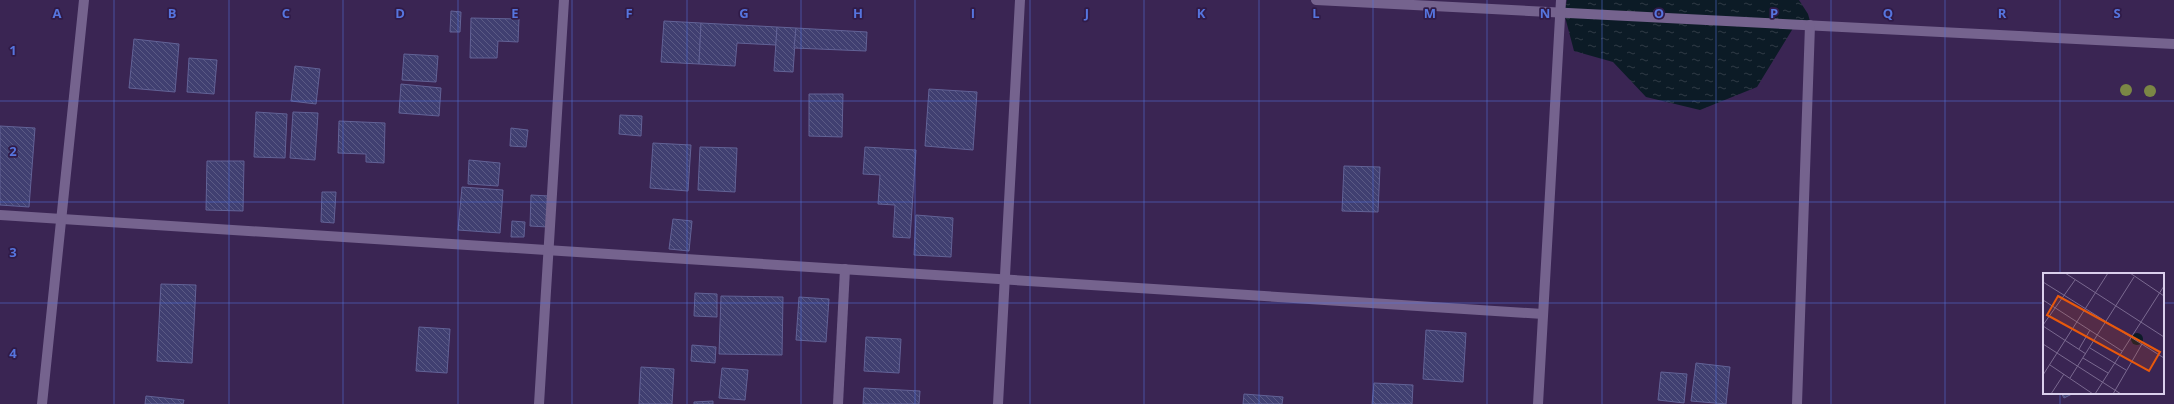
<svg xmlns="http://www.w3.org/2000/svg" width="2174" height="404" font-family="'Open Sans',sans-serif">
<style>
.water{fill:url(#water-ripples)}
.building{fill:url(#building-back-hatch);stroke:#626296}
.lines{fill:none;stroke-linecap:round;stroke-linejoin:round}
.minor{stroke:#75638e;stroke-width:10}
.tree{fill:#7b8745}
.grid{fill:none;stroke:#5675de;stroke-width:1;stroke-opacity:0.55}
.inset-road{fill:none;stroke:#7a6990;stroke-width:1}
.view{fill:#e8590c;fill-opacity:0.15;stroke:#e8590c;stroke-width:2}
.inset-edge{fill:none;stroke:#dacfec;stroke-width:2}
.grid-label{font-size:13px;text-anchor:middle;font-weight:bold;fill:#5675de;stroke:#301b48;stroke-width:3.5;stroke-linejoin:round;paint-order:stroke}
</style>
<defs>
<pattern id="water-ripples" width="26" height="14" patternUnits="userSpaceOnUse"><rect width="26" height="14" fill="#0c1b26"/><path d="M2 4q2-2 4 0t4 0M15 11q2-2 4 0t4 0" fill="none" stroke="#2f3b46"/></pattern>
<pattern id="building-back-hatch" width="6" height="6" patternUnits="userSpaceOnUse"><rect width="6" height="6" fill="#403f71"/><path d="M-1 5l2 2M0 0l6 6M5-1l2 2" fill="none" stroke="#5b5a85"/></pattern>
</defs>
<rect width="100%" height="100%" fill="#3a2553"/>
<path class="water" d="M 1567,0 L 1799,0 L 1808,14 L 1813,32 L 1795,25 L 1757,87 L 1700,110 L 1646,97 L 1613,62 L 1574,51 L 1564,13 Z"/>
<g class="building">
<path d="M 451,11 L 461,12 L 460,32 L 450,32 Z"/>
<path d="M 471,18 L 519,19 L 518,42 L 498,41 L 497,58 L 470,58 Z"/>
<path d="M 664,21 L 701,23 L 699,64 L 661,62 Z"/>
<path d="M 701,23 L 777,27 L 776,45 L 737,43 L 735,66 L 699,64 Z"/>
<path d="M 777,27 L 796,28 L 793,72 L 774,71 Z"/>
<path d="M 796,28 L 867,32 L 866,51 L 794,48 Z"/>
<path d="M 134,39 L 179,44 L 175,92 L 129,88 Z"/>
<path d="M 404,54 L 438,56 L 436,82 L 402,80 Z"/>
<path d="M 189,58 L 217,60 L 214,94 L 187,92 Z"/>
<path d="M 295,66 L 320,69 L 316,104 L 291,101 Z"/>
<path d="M 401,84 L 441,88 L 439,116 L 399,113 Z"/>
<path d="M 929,89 L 977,92 L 973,150 L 925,146 Z"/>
<path d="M 809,94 L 843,94 L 842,137 L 809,136 Z"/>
<path d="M 256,112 L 287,114 L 285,158 L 254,157 Z"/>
<path d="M 293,112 L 318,113 L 315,160 L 290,158 Z"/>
<path d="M 620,115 L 642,116 L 641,136 L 619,134 Z"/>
<path d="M 339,121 L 385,123 L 384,163 L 366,162 L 366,154 L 338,153 Z"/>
<path d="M 0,126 L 35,128 L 29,207 L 0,205 Z"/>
<path d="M 511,128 L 528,130 L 526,147 L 510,146 Z"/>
<path d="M 653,143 L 691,145 L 688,191 L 650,188 Z"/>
<path d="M 700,147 L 737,148 L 735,192 L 698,190 Z"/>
<path d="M 865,147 L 916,150 L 910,238 L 893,237 L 895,205 L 878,204 L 880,175 L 863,174 Z"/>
<path d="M 469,160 L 500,163 L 498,186 L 468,184 Z"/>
<path d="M 207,161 L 244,161 L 243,211 L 206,210 Z"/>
<path d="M 1344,166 L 1380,167 L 1378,212 L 1342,211 Z"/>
<path d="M 462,187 L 503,190 L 500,233 L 458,230 Z"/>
<path d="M 322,192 L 336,192 L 334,223 L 321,222 Z"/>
<path d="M 531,195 L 549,196 L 548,227 L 530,226 Z"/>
<path d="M 916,215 L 953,218 L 951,257 L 914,255 Z"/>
<path d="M 673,219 L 692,221 L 689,251 L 669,249 Z"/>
<path d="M 512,221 L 525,222 L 524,237 L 511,237 Z"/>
<path d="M 161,284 L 196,285 L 192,363 L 157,361 Z"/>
<path d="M 695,293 L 717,294 L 717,317 L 694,316 Z"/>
<path d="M 721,296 L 783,297 L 782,355 L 719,354 Z"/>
<path d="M 799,297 L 829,299 L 826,342 L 796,340 Z"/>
<path d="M 419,327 L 450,329 L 447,373 L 416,371 Z"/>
<path d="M 1426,330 L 1466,333 L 1463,382 L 1423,379 Z"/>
<path d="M 866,337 L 901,339 L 899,373 L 864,371 Z"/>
<path d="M 692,345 L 716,347 L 715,363 L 691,361 Z"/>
<path d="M 1696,363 L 1730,367 L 1726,404 L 1691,401 Z"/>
<path d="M 641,367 L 674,369 L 672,404 L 639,404 Z"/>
<path d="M 722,368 L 748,370 L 745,400 L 719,398 Z"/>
<path d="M 1661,372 L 1687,374 L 1684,403 L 1658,400 Z"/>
<path d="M 1374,383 L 1413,385 L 1412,404 L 1372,404 Z"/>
<path d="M 864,388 L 920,391 L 919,404 L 863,404 Z"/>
<path d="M 2061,393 L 2074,393 L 2064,398 Z"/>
<path d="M 1244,394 L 1283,397 L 1282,404 L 1243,404 Z"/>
<path d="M 146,396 L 184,400 L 183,404 L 145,404 Z"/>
<path d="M 713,401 L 713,404 L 694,404 L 694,402 Z"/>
</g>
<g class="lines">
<g class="minor">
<path d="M 1316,0 L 2174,44"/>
<path d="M 0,215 L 1543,314"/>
<path d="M 42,404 L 84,0"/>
<path d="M 539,404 L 564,0"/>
<path d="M 838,404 L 845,269"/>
<path d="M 998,404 L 1020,0"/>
<path d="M 1538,404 L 1561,0"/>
<path d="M 1797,404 L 1810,25"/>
</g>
</g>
<g class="tree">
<circle cx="2126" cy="90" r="6"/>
<circle cx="2150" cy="91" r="6"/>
</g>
<path class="grid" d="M 114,0 L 114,404M 229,0 L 229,404M 343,0 L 343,404M 458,0 L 458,404M 572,0 L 572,404M 687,0 L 687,404M 801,0 L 801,404M 915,0 L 915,404M 1030,0 L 1030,404M 1144,0 L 1144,404M 1259,0 L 1259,404M 1373,0 L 1373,404M 1487,0 L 1487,404M 1602,0 L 1602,404M 1716,0 L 1716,404M 1831,0 L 1831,404M 1945,0 L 1945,404M 2060,0 L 2060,274M 0,101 L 2174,101M 0,202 L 2174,202M 0,303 L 2044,303M 2163,303 L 2174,303M 2060,393 L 2060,404"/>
<g transform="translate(2043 273)">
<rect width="121" height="121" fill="#3a2553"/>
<path d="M88 66a6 6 0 1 1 12 0a6 6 0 1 1-12 0Z" fill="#0c1b26"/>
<path class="inset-road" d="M 22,0 L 121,64M 87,0 L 121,23M 0,9 L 121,85M 0,27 L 79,78M 0,52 L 32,7M 0,53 L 43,81M 0,71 L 78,121M 47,75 L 83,97M 36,76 L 47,57M 40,85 L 65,100M 7,92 L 50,121M 0,102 L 65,0M 27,105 L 91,4M 8,121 L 21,101M 52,121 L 121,13M 70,121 L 99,71"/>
<path class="view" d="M 15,23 L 117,79 L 106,98 L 4,42 Z"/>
<rect width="121" height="121" class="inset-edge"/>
</g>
<g class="grid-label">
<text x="57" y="18">A</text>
<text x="172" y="18">B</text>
<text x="286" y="18">C</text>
<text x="400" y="18">D</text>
<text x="515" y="18">E</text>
<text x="629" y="18">F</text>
<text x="744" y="18">G</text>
<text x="858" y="18">H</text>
<text x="973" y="18">I</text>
<text x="1087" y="18">J</text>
<text x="1201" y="18">K</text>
<text x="1316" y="18">L</text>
<text x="1430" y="18">M</text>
<text x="1545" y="18">N</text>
<text x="1659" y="18">O</text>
<text x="1774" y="18">P</text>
<text x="1888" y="18">Q</text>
<text x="2002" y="18">R</text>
<text x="2117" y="18">S</text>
<text x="13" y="55">1</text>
<text x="13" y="156">2</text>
<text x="13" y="257">3</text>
<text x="13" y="358">4</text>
</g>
</svg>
